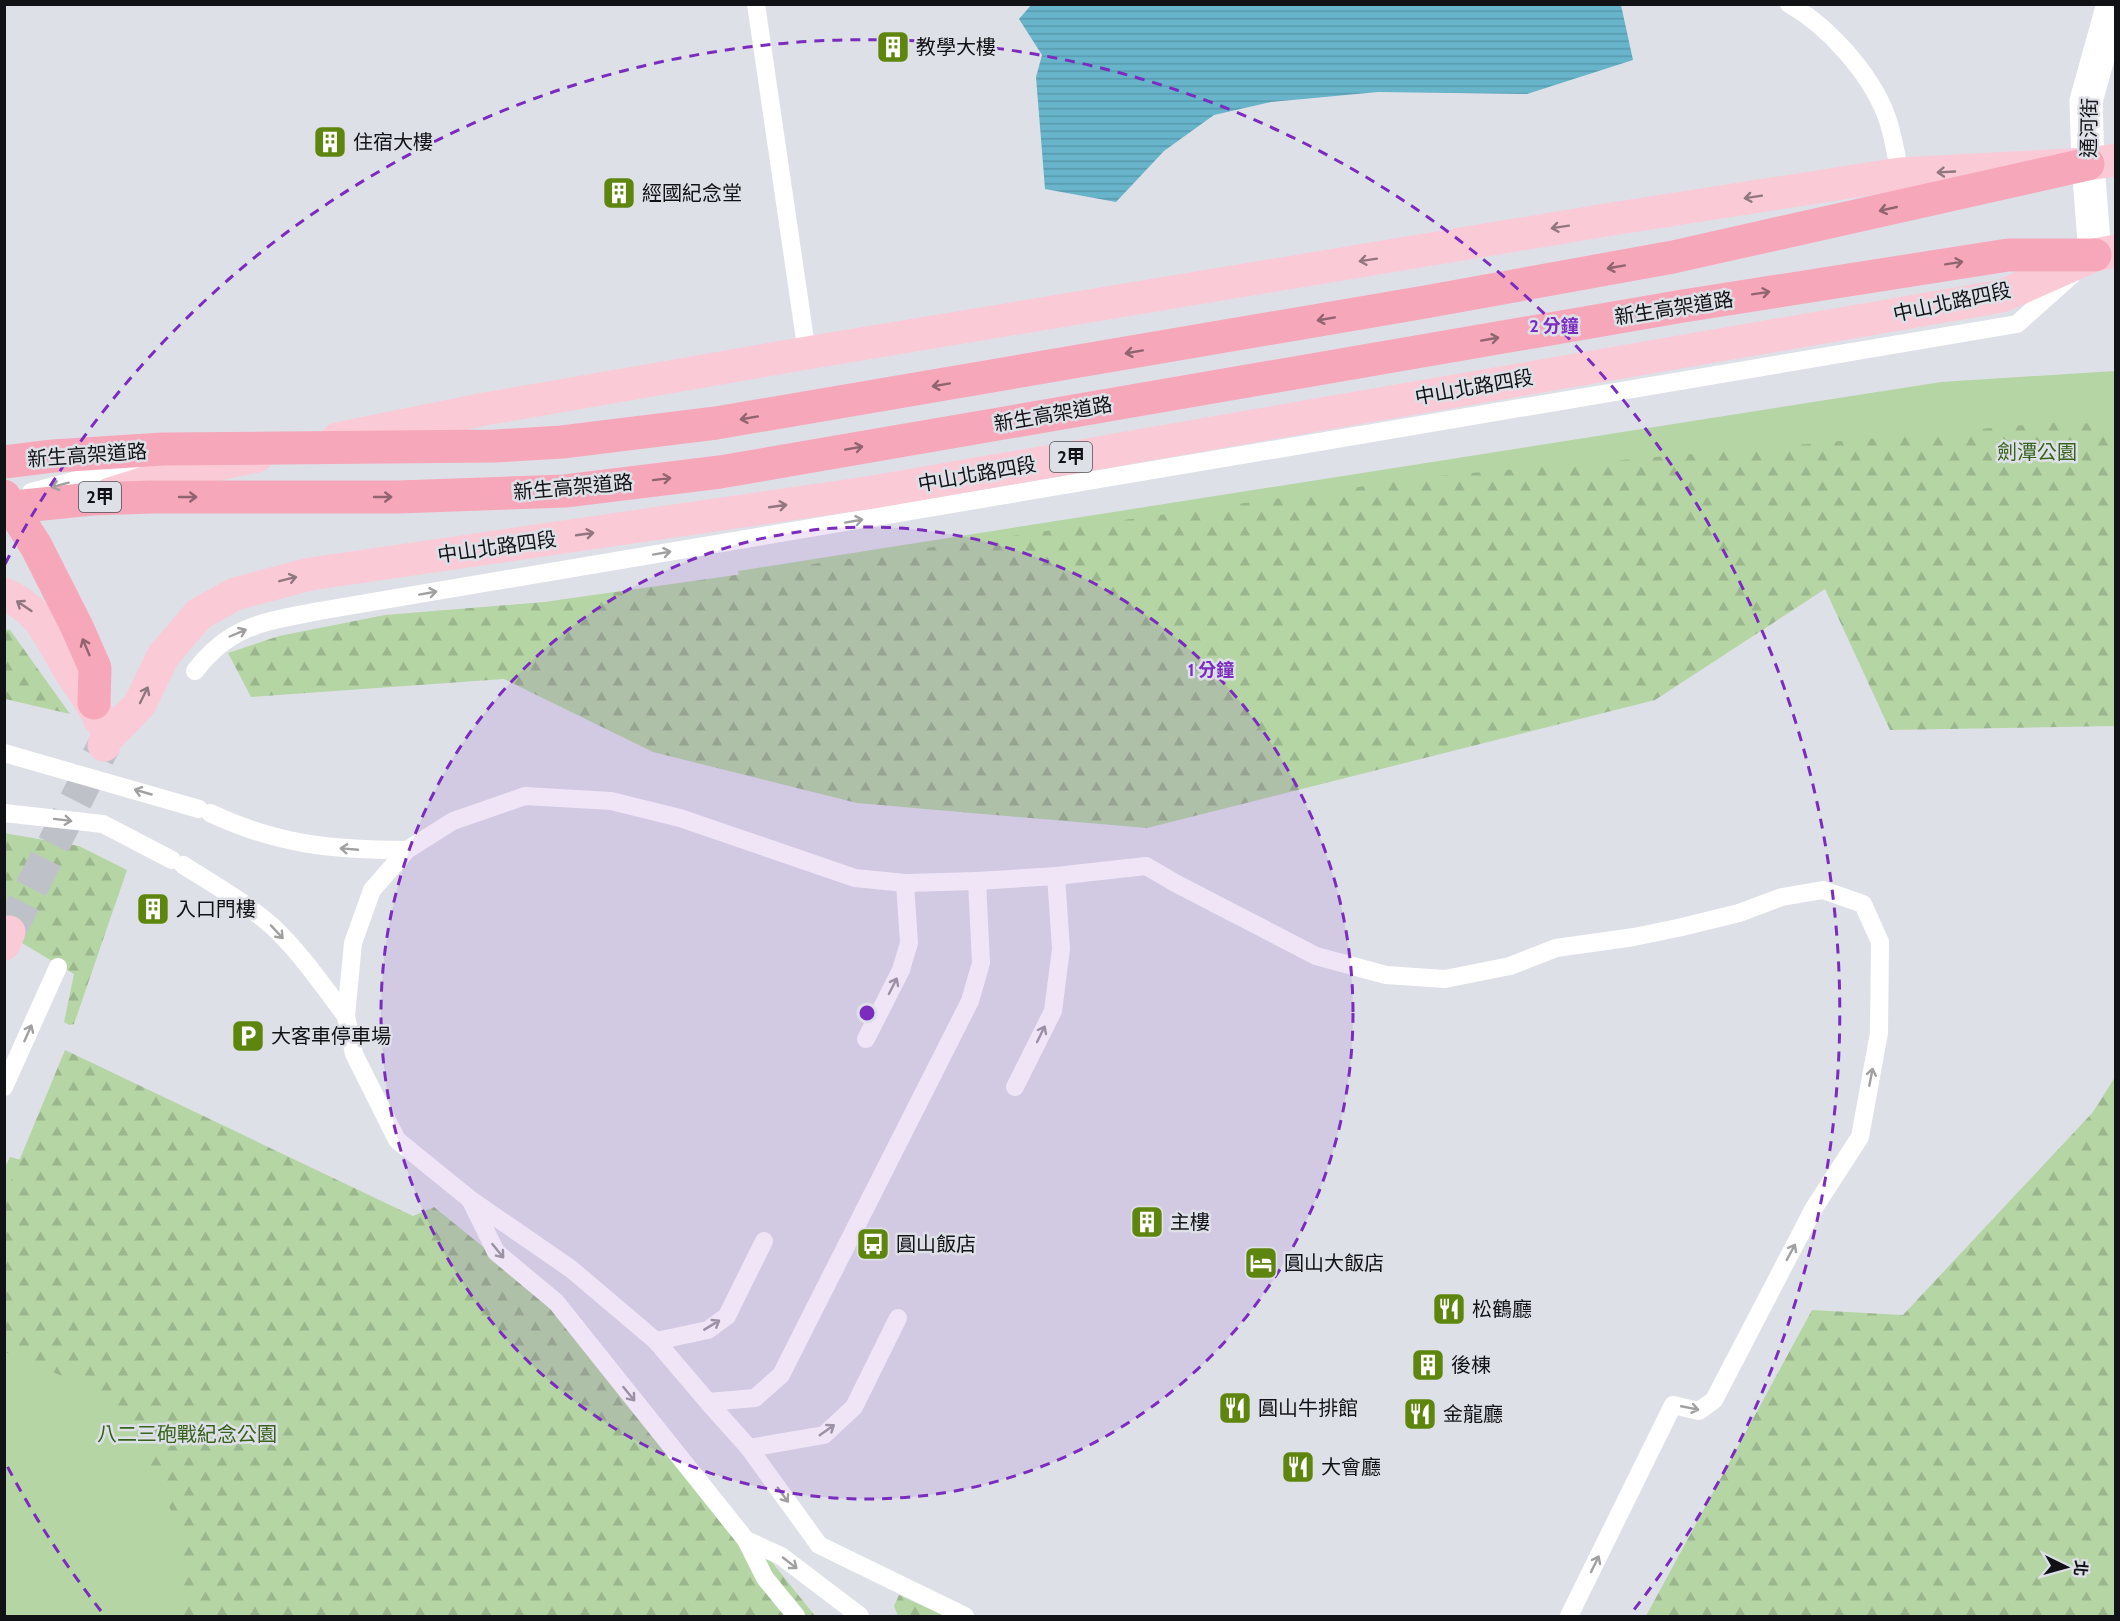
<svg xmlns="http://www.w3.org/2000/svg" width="2120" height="1621" font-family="Cabin,'Noto Sans TC',sans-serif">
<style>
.green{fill:#b5d5a5}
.forest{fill:url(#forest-firs)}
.water{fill:url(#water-rules)}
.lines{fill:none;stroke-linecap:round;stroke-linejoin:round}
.primary-tunnel{stroke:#bfc1c8;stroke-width:33;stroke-dasharray:33 16;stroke-linecap:butt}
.lane{stroke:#fff;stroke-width:18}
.street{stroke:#fff;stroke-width:33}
.primary{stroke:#facad6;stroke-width:33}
.highway{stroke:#f7a7ba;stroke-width:33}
.oneway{stroke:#91777f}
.oneway2{stroke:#906470}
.oneway3{stroke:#a0a0a1}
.ring{fill:none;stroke:#7b2cbf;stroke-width:3;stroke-dasharray:10 8}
.labels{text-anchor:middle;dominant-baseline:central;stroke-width:5;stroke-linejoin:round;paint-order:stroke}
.shield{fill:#dee0e8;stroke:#4e5054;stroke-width:1.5}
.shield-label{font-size:18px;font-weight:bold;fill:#111215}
.poi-label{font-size:20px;fill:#111215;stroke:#dee0e8;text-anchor:start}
.street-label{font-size:20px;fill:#111215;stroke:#dee0e8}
.park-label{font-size:20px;fill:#38631a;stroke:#dee0e8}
.centre{fill:#7b2cbf;stroke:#dee0e8;stroke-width:3}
.ring-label{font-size:18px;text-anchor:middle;font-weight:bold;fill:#7b2cbf;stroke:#dee0e8;stroke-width:5;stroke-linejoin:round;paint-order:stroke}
</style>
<defs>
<pattern id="forest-firs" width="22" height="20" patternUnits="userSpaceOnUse" patternTransform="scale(1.5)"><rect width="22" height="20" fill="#b5d5a5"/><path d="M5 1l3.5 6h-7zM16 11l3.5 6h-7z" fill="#9bb68d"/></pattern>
<pattern id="water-rules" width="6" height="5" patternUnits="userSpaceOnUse" patternTransform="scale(1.5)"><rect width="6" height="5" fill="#67b4cb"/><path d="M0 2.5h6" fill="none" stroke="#589aad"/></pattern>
</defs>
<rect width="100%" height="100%" fill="#dee0e8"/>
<g class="green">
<path d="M 2115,371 L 2115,529 L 758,667 L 738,571 L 1941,382 Z"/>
<path d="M 10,1157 L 158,1195 L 605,1616 L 5,1616 L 4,1169 Z"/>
</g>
<g class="forest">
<path d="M 2072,421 L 2115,428 L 2115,726 L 1890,730 L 1825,589 L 1655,700 L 1147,828 L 857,803 L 653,752 L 504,679 L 251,697 L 228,653 L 279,636 L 385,615 L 544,602 L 1436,476 Z"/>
<path d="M 4,629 L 10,630 L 70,714 L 5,699 Z"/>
<path d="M 4,833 L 79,846 L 127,870 L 74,1024 L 69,1025 L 64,1022 L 74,974 L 5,933 Z"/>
<path d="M 65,1050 L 413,1216 L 434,1207 L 589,1333 L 815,1616 L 175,1616 L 181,1572 L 175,1520 L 141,1442 L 88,1387 L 5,1352 L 5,1195 Z"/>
<path d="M 2115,1077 L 2115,1616 L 1646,1616 L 1812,1310 L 1903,1315 L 2093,1112 Z"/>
<path d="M 899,1595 L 945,1616 L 898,1616 L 894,1606 Z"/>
</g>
<path class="water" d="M 1032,4 L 1621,5 L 1633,60 L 1527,94 L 1378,92 L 1271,102 L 1214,115 L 1164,151 L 1116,202 L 1045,189 L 1036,77 L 1042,55 L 1019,19 Z"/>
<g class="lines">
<path class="primary-tunnel" d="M 9,932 L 104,745"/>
<g class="lane">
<path d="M 756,4 L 807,353"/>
<path d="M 1789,4 C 1828,26 1870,73 1886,115 C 1893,133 1896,155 1900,174"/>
<path d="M 31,492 L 92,476 L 139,474"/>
<path d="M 195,671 C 231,624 265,622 319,611 L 2017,324 L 2073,274"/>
<path d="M 4,753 L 199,809"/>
<path d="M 525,796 L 611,801 L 680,818 L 855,878 L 905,883 L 977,881 L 981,963 L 970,1001 L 781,1375 L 755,1398 L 708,1402 L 656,1341 L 571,1269 L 471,1200 L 397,1140 L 354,1054 L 346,1016 L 353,943 L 372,890 L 407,850 L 453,821 Z"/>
<path d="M 4,813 L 103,824 L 172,860"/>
<path d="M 210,813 C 278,845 333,850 407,850"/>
<path d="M 183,865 C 212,883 246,903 272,926 C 300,952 323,986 346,1016"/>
<path d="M 977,881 L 1056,876 L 1146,866 L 1177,884 L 1316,956 L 1386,975 L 1445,979 L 1510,966 L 1556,948 L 1634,937 L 1682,927 L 1739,913 L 1782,897 L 1823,890 L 1863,904 L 1880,942 L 1879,1033 L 1860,1137 L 1814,1208 L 1714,1400 L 1699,1411 L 1673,1405 L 1569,1616"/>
<path d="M 866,1039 L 901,970 L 909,943 L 905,883"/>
<path d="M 4,1087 L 58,967"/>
<path d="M 1015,1087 L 1053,1011 L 1061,949 L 1056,876"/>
<path d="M 471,1201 L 496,1252 L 556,1302 L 746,1540 L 781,1556 L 860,1616"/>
<path d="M 656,1341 L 708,1330 L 727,1316 L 764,1241"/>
<path d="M 708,1402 L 749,1448 L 824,1435 L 854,1407 L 898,1318"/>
<path d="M 749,1448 L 819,1545 L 965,1616"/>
<path d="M 746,1540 L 765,1578 L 796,1616"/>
</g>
<path class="street" d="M 2095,255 L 2088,164 L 2086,101 L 2113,4"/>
<g class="primary">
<path d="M 337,439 L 485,409 L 807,353 L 1606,220 L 1900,174 L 2088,164 L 2116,160"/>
<path d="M 110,494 L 180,472 L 257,456"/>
<path d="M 4,594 C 43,610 52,643 73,676 C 84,692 93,702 100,720"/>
<path d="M 104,745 L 106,739 L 140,704 L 163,656 L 199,614 L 235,594 L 310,574 L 873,492 L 2002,296 L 2095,255 L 2116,251"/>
<path d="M 4,944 L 9,932"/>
</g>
<g class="highway">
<path d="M 4,462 L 53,456 L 163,449 L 495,446 L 562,442 L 716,423 L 1425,302 L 1673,257 L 2088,164"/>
<path d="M 4,496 L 36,546 L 77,627 L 95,668 L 94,703"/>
<path d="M 4,508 L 92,499 L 152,497 L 398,497 L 565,491 L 720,472 L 1683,306 L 2008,255 L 2095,255"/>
</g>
</g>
<defs><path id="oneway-shaft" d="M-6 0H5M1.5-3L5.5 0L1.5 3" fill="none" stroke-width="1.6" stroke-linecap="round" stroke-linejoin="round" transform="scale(1.5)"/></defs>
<g class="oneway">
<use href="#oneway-shaft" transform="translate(1946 172) rotate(177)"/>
<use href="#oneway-shaft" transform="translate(1753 197) rotate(171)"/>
<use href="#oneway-shaft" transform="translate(1560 227) rotate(171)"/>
<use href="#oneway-shaft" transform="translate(1368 260) rotate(171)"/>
<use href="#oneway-shaft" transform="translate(778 506) rotate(-8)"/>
<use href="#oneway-shaft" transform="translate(585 534) rotate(-8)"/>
<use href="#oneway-shaft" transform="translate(288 579) rotate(-14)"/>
<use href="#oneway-shaft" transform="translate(24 606) rotate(-146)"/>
<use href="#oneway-shaft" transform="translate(144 695) rotate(-64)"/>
</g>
<g class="oneway2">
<use href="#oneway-shaft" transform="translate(1888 209) rotate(167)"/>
<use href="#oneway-shaft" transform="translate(1954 263) rotate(-9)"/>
<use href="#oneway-shaft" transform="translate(1616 267) rotate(170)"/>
<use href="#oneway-shaft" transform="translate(1761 293) rotate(-9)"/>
<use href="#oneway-shaft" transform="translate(1326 319) rotate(170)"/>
<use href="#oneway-shaft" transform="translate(1490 339) rotate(-10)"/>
<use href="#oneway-shaft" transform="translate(1134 352) rotate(170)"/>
<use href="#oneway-shaft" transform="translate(941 385) rotate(170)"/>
<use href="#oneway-shaft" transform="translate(749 418) rotate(170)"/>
<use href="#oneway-shaft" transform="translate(854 448) rotate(-10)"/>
<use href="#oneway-shaft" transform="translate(662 479) rotate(-7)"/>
<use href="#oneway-shaft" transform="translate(188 497)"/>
<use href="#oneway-shaft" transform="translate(383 497)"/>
<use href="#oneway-shaft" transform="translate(86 647) rotate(-113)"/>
</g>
<g class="oneway3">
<use href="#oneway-shaft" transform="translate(60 485) rotate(165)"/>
<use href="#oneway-shaft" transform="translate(854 521) rotate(-10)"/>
<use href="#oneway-shaft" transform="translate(662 553) rotate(-10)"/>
<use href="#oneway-shaft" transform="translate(428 593) rotate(-10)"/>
<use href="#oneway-shaft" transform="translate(238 633) rotate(-23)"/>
<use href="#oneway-shaft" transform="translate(143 792) rotate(-164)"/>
<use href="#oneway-shaft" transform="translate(63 820) rotate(7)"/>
<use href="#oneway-shaft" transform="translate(349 849) rotate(-175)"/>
<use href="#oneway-shaft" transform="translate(277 932) rotate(47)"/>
<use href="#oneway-shaft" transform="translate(893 986) rotate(-63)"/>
<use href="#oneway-shaft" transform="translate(28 1033) rotate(-66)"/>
<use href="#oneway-shaft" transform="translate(1041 1034) rotate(-64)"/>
<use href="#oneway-shaft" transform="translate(1871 1077) rotate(-79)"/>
<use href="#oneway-shaft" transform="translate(498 1251) rotate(51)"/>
<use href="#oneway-shaft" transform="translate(1791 1252) rotate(-62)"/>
<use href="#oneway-shaft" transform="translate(712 1325) rotate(-31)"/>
<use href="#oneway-shaft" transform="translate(629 1394) rotate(51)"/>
<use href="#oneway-shaft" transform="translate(1690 1408) rotate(11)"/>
<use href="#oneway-shaft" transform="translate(827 1430) rotate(-35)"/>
<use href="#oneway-shaft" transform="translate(783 1495) rotate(54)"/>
<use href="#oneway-shaft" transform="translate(790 1563) rotate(38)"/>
<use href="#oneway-shaft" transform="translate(1595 1564) rotate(-64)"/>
</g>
<circle cx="867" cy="1013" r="486" fill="#7b2cbf" fill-opacity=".12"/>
<g class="ring">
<circle cx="867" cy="1013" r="486"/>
<path d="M101 1611A972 972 0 0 1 5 1462M5 564A972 972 0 1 1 1633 1611"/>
</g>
<defs>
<symbol id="building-square" viewBox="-11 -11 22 22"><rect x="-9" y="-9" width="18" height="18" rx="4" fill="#5e860e" stroke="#dee0e8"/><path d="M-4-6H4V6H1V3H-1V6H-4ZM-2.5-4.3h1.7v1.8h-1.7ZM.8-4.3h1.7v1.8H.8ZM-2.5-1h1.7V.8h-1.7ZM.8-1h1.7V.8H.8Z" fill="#fff"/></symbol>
<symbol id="parking-square" viewBox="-11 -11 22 22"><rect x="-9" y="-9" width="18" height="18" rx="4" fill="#5e860e" stroke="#dee0e8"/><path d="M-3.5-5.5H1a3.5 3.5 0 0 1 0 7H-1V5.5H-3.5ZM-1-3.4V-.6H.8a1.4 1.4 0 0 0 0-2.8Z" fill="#fff"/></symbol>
<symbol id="bus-square" viewBox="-11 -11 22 22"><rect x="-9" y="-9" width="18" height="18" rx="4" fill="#5e860e" stroke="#dee0e8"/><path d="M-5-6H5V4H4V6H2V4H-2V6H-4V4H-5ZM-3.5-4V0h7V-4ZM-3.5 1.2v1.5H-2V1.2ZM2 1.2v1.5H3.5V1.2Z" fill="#fff"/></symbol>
<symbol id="hotel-square" viewBox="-11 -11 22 22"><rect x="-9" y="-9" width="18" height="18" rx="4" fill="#5e860e" stroke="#dee0e8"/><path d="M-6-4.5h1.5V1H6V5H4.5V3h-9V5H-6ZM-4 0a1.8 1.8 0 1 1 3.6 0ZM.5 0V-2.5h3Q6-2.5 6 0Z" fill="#fff"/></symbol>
<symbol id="restaurant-square" viewBox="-11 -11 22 22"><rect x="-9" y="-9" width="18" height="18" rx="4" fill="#5e860e" stroke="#dee0e8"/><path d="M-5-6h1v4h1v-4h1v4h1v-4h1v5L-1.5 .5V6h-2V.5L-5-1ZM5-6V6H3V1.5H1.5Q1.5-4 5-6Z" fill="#fff"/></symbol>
</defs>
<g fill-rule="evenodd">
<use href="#building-square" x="874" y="28" width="38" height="38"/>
<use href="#building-square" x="311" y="123" width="38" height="38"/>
<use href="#building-square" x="600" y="174" width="38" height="38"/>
<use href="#building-square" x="134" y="890" width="38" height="38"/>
<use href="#parking-square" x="229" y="1017" width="38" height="38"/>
<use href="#building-square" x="1128" y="1203" width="38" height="38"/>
<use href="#bus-square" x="854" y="1225" width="38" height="38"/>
<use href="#hotel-square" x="1242" y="1244" width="38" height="38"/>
<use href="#restaurant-square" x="1430" y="1290" width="38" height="38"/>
<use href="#building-square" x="1409" y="1346" width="38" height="38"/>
<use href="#restaurant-square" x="1216" y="1389" width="38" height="38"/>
<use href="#restaurant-square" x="1401" y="1395" width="38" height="38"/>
<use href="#restaurant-square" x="1279" y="1448" width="38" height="38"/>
</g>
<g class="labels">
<g class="shield">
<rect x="1050" y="442" width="42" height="30" rx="4.5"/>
<rect x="79" y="482" width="42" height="30" rx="4.5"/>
</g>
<g class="shield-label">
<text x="1071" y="457">2甲</text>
<text x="100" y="497">2甲</text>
</g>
<g class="poi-label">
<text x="916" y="47">教學大樓</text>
<text x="353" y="142">住宿大樓</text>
<text x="642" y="193">經國紀念堂</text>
<text x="176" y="909">入口門樓</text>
<text x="271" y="1036">大客車停車場</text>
<text x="1170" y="1222">主樓</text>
<text x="896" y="1244">圓山飯店</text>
<text x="1284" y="1263">圓山大飯店</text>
<text x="1472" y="1309">松鶴廳</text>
<text x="1451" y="1365">後棟</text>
<text x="1258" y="1408">圓山牛排館</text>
<text x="1443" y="1414">金龍廳</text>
<text x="1321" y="1467">大會廳</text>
</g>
<g class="street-label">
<text transform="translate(2089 128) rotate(-89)">通河街</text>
<text transform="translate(1952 302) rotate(-12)">中山北路四段</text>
<text transform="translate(1674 308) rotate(-9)">新生高架道路</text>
<text transform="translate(1474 387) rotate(-10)">中山北路四段</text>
<text transform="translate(1053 414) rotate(-10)">新生高架道路</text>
<text transform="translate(87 455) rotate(-4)">新生高架道路</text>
<text transform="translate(977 474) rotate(-10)">中山北路四段</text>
<text transform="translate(573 487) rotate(-5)">新生高架道路</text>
<text transform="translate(497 547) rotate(-8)">中山北路四段</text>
</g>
<g class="park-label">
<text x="2037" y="452">劍潭公園</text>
<text x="187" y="1434">八二三砲戰紀念公園</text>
</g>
</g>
<circle cx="867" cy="1013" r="9" class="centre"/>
<g class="ring-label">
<text x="1554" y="332">2 分鐘</text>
<text x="1211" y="676">1 分鐘</text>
</g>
<rect width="2120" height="1621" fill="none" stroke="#111215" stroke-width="12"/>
<g transform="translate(2066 1567) rotate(95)" stroke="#dee0e8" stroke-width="4.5" paint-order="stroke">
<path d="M0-4.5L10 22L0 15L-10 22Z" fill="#111215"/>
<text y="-9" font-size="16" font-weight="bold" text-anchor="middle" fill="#111215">北</text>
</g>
</svg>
